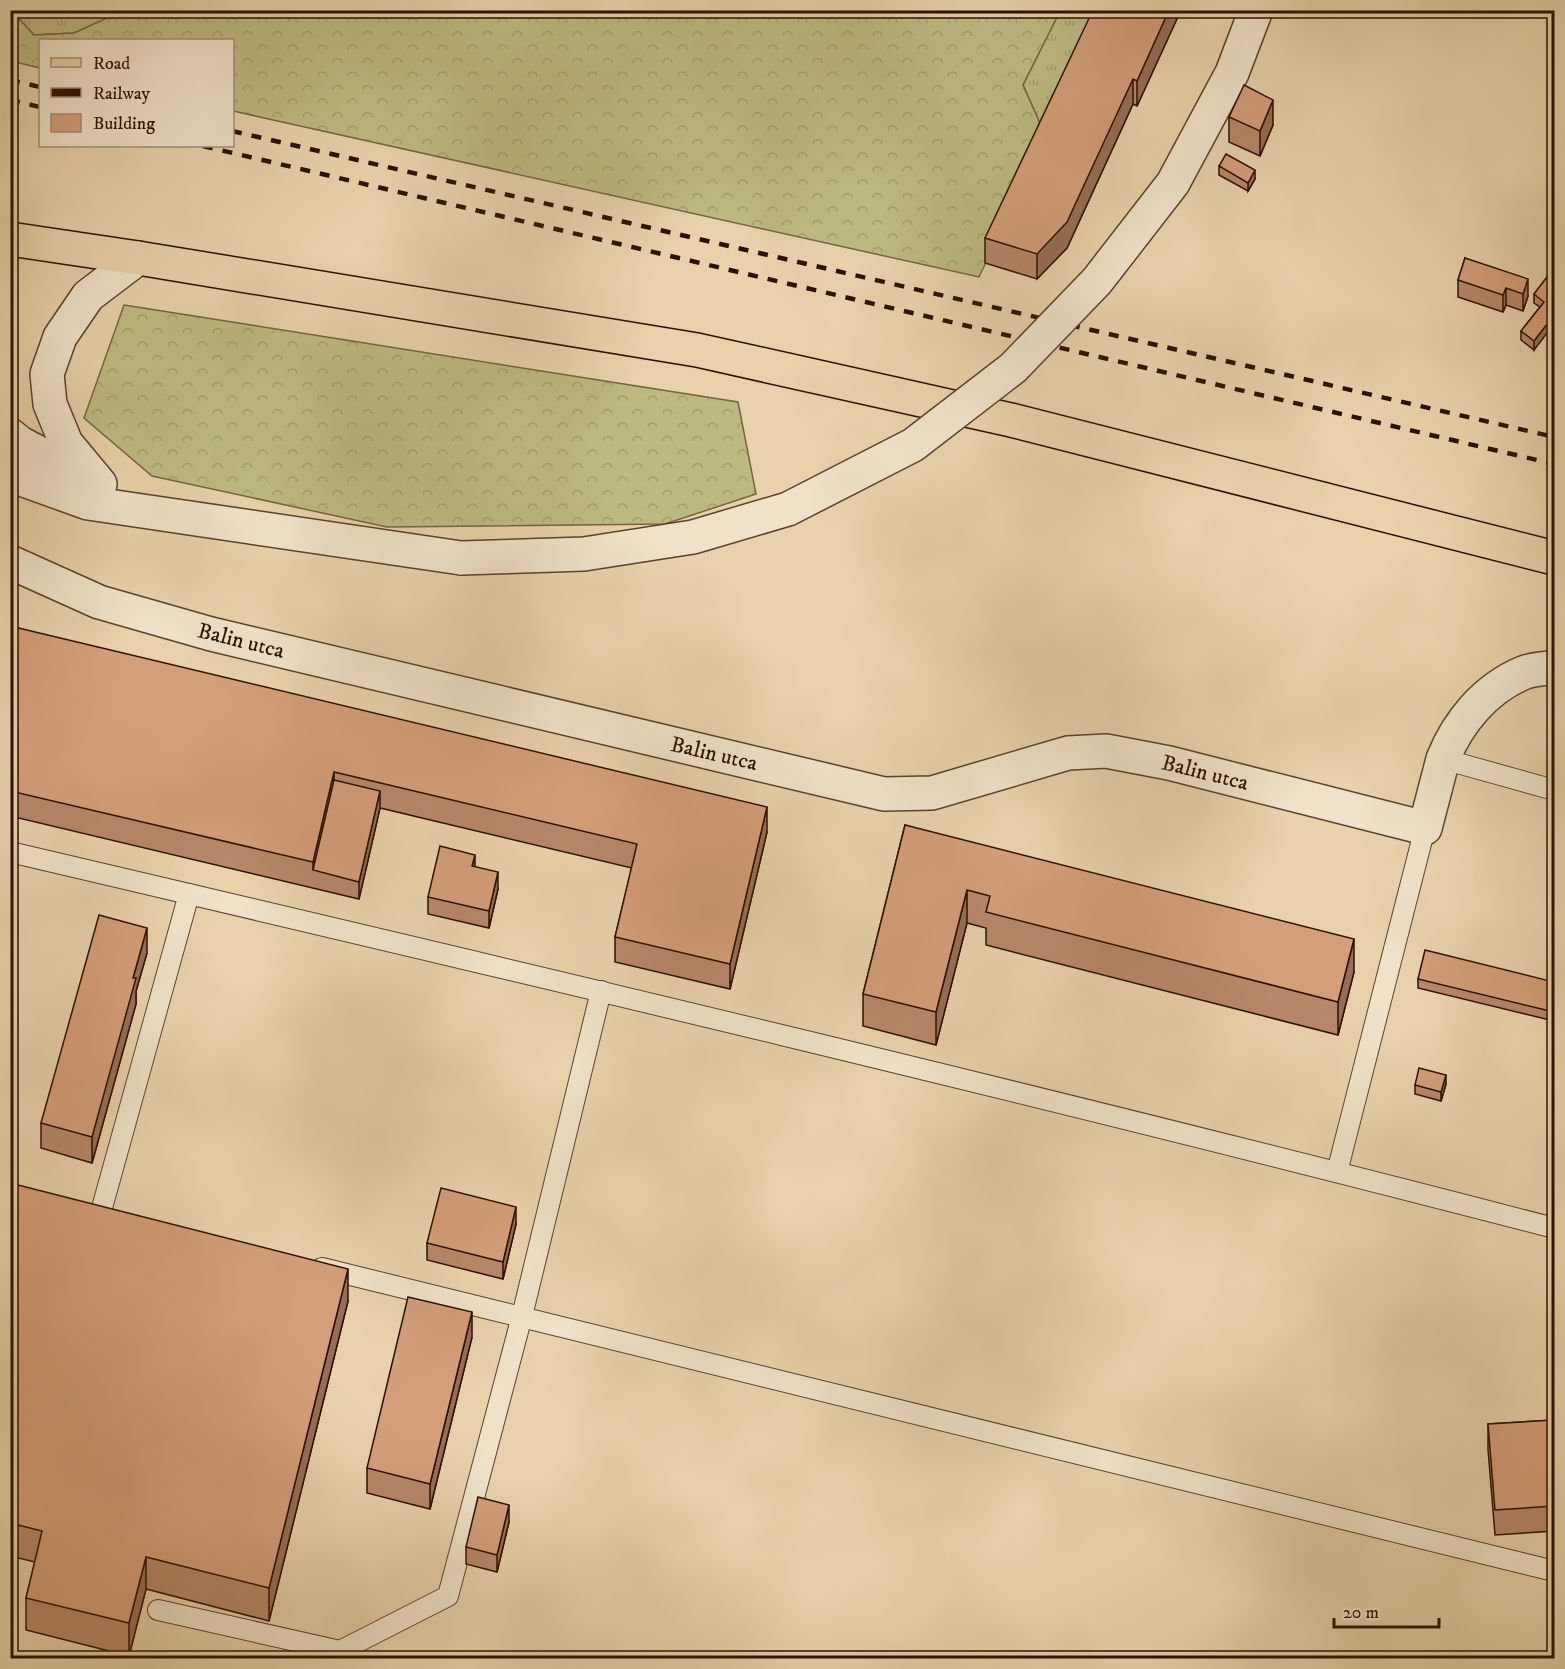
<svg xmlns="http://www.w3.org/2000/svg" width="1565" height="1669" font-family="'IM FELL DW Pica',serif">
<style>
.grass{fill:url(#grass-tufts);stroke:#766442;stroke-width:1.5}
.forest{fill:url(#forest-crowns);stroke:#766442;stroke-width:1.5}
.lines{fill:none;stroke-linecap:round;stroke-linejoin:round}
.service-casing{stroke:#5c402b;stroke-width:22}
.minor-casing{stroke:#5c402b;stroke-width:36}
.tertiary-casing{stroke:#5c402b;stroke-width:36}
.primary-casing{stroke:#2d1000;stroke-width:36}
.service{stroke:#f0e1c8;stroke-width:20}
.minor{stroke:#f0e1c8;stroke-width:33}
.tertiary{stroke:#f0e1c8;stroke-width:33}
.primary{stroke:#e8d1ab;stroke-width:33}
.rail{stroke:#2d1000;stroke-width:4.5;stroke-dasharray:10 10;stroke-linecap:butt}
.tertiary-bridge-casing{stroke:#5c402b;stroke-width:36;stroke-linecap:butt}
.tertiary-bridge{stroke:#f0e1c8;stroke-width:33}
.wall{fill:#b58869;stroke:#2d1000;stroke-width:1.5}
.shaded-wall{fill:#946f55;stroke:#2d1000;stroke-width:1.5}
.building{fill:#d39e7a;stroke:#2d1000;stroke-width:1.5}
.labels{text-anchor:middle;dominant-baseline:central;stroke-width:5;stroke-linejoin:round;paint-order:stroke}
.street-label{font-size:22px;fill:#2d1000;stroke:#f0e1c8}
</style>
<defs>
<pattern id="grass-tufts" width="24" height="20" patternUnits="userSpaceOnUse" patternTransform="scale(1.5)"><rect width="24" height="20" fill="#beb983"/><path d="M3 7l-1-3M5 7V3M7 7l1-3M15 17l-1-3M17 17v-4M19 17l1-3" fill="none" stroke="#a49e6f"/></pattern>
<pattern id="forest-crowns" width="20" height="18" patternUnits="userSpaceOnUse" patternTransform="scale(1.5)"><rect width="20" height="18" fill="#beb983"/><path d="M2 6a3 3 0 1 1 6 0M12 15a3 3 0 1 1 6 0" fill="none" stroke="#a49e6f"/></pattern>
</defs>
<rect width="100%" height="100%" fill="#e8d1ab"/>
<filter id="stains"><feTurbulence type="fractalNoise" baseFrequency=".00333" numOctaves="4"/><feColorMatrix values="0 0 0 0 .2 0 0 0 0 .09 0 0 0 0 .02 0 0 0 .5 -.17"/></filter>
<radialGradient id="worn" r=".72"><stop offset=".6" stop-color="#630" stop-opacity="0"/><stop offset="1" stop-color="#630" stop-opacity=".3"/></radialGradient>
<g class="grass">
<path d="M 12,11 L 116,11 L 112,16 L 74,33 L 34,35 L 12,13 Z"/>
<path d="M 1060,11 L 1106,11 L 1046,137 L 1023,85 Z"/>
</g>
<g class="forest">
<path d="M 11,10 L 34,35 L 74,33 L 112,16 L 116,10 L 1060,11 L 1023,85 L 1046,137 L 979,277 L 233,111 L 232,40 L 40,40 L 40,68 L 11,61 Z"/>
<path d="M 124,305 L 738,402 L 756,494 L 665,524 L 387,527 L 152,476 L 84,418 Z"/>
</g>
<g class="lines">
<defs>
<g id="service">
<path d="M 1443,759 L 1554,790"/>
<path d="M 10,852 C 526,973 1042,1095 1554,1228"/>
<path d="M 1337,1172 L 1425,828"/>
<path d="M 100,1215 L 189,894"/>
<path d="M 322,1268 L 1554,1571"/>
<path d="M 158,1610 L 340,1651 L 448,1596 L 522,1316 L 601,991"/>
</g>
<path id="minor" d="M 10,562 L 99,602 L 211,634 L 884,794 L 932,793 L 1068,753 L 1106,751 L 1169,763 L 1425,828 L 1443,759 C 1458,722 1485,689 1523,673 C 1532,669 1545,669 1554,667"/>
<g id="tertiary">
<path d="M 10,435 L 20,443 L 87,478"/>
<path d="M 10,475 L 88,503 L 461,558"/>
<path d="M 100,484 L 66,443 L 50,404 L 47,374 L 60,337 L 88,296 L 138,258"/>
</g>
<path id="primary" d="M 10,239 L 138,258 L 697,350 L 1011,420 L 1554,558"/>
</defs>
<use href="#service" class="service-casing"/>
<use href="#minor" class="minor-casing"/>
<use href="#tertiary" class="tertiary-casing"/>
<use href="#primary" class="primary-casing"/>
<use href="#service" class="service"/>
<use href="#minor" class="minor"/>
<use href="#tertiary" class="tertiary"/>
<use href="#primary" class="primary"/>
<g class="rail">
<path d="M 10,80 L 40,87"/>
<path d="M 10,100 L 40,107"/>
<path d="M 232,131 L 1554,437"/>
<path d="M 203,146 L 1554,464"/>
</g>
<defs>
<path id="tertiary-bridge" d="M 461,558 L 584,554 L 693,537 L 788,509 L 913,445 L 1013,368 L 1097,281 L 1173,183 L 1232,73 L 1256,10"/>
</defs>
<use href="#tertiary-bridge" class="tertiary-bridge-casing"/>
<use href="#tertiary-bridge" class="tertiary-bridge"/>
</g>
<g class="wall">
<path d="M 1181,10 L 1137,106 L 1133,104 L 1067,248 L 1037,279 L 985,263 L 985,238 Z"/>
<path d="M 1316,10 L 1324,10 L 1323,14 L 1316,12 Z"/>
<path d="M 1229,117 L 1273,125 L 1260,156 L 1229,142 Z"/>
<path d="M 1219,166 L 1255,179 L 1248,191 L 1219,175 Z"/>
<path d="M 1465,258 L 1528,296 L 1523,311 L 1506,305 L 1503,312 L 1458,297 L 1458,280 Z"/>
<path d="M 1554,268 L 1534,350 L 1521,340 L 1521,331 L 1540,307 L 1534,303 L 1534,294 Z"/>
<path d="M 10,626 L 767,832 L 730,989 L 615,962 L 615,937 L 632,868 L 380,808 L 359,899 L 10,816 Z"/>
<path d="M 905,825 L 1354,972 L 1338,1035 L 986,945 L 986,928 L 967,923 L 936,1045 L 863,1026 L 863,994 Z"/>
<path d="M 475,867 L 498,889 L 489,928 L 428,914 L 428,897 Z"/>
<path d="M 147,953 L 136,991 L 136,1004 L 92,1163 L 41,1148 L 41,1123 Z"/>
<path d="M 1418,979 L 1554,982 L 1554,1021 L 1418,988 Z"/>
<path d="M 1446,1084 L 1441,1101 L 1415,1094 L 1415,1085 Z"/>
<path d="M 10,1183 L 348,1301 L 269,1621 L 146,1589 L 129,1656 L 26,1630 L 26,1598 L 35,1562 L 10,1556 Z"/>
<path d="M 516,1224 L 503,1279 L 427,1260 L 427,1243 Z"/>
<path d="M 472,1337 L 430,1509 L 367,1493 L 367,1468 Z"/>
<path d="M 1554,1420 L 1554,1531 L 1495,1535 L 1488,1449 L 1488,1424 Z"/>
<path d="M 509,1522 L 497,1572 L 466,1564 L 466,1547 Z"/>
</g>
<g class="shaded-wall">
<path d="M 1169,10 L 1181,10 L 1137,106 L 1137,81 Z"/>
<path d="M 1133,79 L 1133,104 L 1067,248 L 1037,279 L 1037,254 Z"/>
<path d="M 1273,100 L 1273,125 L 1260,156 L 1260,131 Z"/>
<path d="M 1255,170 L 1255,179 L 1248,191 L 1248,183 Z"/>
<path d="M 1528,279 L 1528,296 L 1523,311 L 1523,294 Z"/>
<path d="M 1506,288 L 1506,305 L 1503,312 L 1503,295 Z"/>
<path d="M 1554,315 L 1554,324 L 1534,350 L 1534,341 Z"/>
<path d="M 334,772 L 334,797 L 313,870 L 313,862 Z"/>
<path d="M 380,791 L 380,808 L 359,899 L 359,882 Z"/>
<path d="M 767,807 L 767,832 L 730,989 L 730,964 Z"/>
<path d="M 475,855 L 475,872 L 472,866 Z"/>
<path d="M 498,872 L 498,889 L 489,928 L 489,911 Z"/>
<path d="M 967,890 L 967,923 L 936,1045 L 936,1012 Z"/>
<path d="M 147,928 L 147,953 L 136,991 L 136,1004 L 92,1163 L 92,1137 L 133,978 Z"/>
<path d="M 1354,939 L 1354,972 L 1338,1035 L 1338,1002 Z"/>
<path d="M 1446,1075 L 1446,1084 L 1441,1101 L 1441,1092 Z"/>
<path d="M 516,1207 L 516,1224 L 503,1279 L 503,1262 Z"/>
<path d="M 348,1269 L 348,1301 L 269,1621 L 269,1588 Z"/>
<path d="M 472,1312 L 472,1337 L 430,1509 L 430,1484 Z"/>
<path d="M 509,1505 L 509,1522 L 497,1572 L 497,1555 Z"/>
<path d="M 146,1557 L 146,1589 L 129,1656 L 129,1623 Z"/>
</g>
<g class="building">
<path d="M 1093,10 L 1169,10 L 1137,81 L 1133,79 L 1067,222 L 1037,254 L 985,238 Z"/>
<path d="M 1244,85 L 1273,100 L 1260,131 L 1229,117 Z"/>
<path d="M 1226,154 L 1255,170 L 1248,183 L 1219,166 Z"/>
<path d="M 1465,258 L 1528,279 L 1523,294 L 1506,288 L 1503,295 L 1458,280 Z"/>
<path d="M 1554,268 L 1554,315 L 1534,341 L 1521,331 L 1544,302 L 1534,294 Z"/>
<path d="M 10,626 L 767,807 L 730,964 L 615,937 L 637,844 L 334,772 L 313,862 L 10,791 Z"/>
<path d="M 334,780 L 380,791 L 359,882 L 313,870 Z"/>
<path d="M 905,825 L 1354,939 L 1338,1002 L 986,912 L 990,896 L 967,890 L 936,1012 L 863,994 Z"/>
<path d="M 440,846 L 475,855 L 472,866 L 498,872 L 489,911 L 428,897 Z"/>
<path d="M 99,915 L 147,928 L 133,978 L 136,978 L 92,1137 L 41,1123 Z"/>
<path d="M 1425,950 L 1554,982 L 1554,1012 L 1418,979 Z"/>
<path d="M 1419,1068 L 1446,1075 L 1441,1092 L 1415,1085 Z"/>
<path d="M 10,1183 L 348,1269 L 269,1588 L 146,1557 L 129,1623 L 26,1598 L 42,1531 L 10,1523 Z"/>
<path d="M 441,1188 L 516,1207 L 503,1262 L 427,1243 Z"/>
<path d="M 408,1297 L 472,1312 L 430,1484 L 367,1468 Z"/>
<path d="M 1554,1420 L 1554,1506 L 1495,1510 L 1488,1424 Z"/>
<path d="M 478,1497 L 509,1505 L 497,1555 L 466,1547 Z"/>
</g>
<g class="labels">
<g class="street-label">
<text transform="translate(241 641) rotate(14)">Balin utca</text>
<text transform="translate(714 754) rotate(13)">Balin utca</text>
<text transform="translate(1205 773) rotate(14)">Balin utca</text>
</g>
</g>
<rect width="1565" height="1669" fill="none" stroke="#e8d1ab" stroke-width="36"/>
<rect x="12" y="12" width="1541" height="1645" fill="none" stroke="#2d1000" stroke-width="3"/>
<rect x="18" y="18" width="1529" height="1633" fill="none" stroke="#2d1000" stroke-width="1.5"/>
<rect x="39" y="39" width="195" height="108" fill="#f0e1c8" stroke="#a28d78" stroke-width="1.5"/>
<rect x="51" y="58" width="30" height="9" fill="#e8d1ab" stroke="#a28d78" stroke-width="1.5"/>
<text x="93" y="69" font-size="18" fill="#2d1000">Road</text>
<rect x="51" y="88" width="30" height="9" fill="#2d1000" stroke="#a28d78" stroke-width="1.5"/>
<text x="93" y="99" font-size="18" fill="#2d1000">Railway</text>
<rect x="51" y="114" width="30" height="18" fill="#d39e7a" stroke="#a28d78" stroke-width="1.5"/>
<text x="93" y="129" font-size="18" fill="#2d1000">Building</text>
<path d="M1334 1618v9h105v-9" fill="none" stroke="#2d1000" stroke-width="3"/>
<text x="1343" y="1618" font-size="18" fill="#2d1000" stroke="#f0e1c8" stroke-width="4.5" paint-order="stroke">20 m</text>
<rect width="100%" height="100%" filter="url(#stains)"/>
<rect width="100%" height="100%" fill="url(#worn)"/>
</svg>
